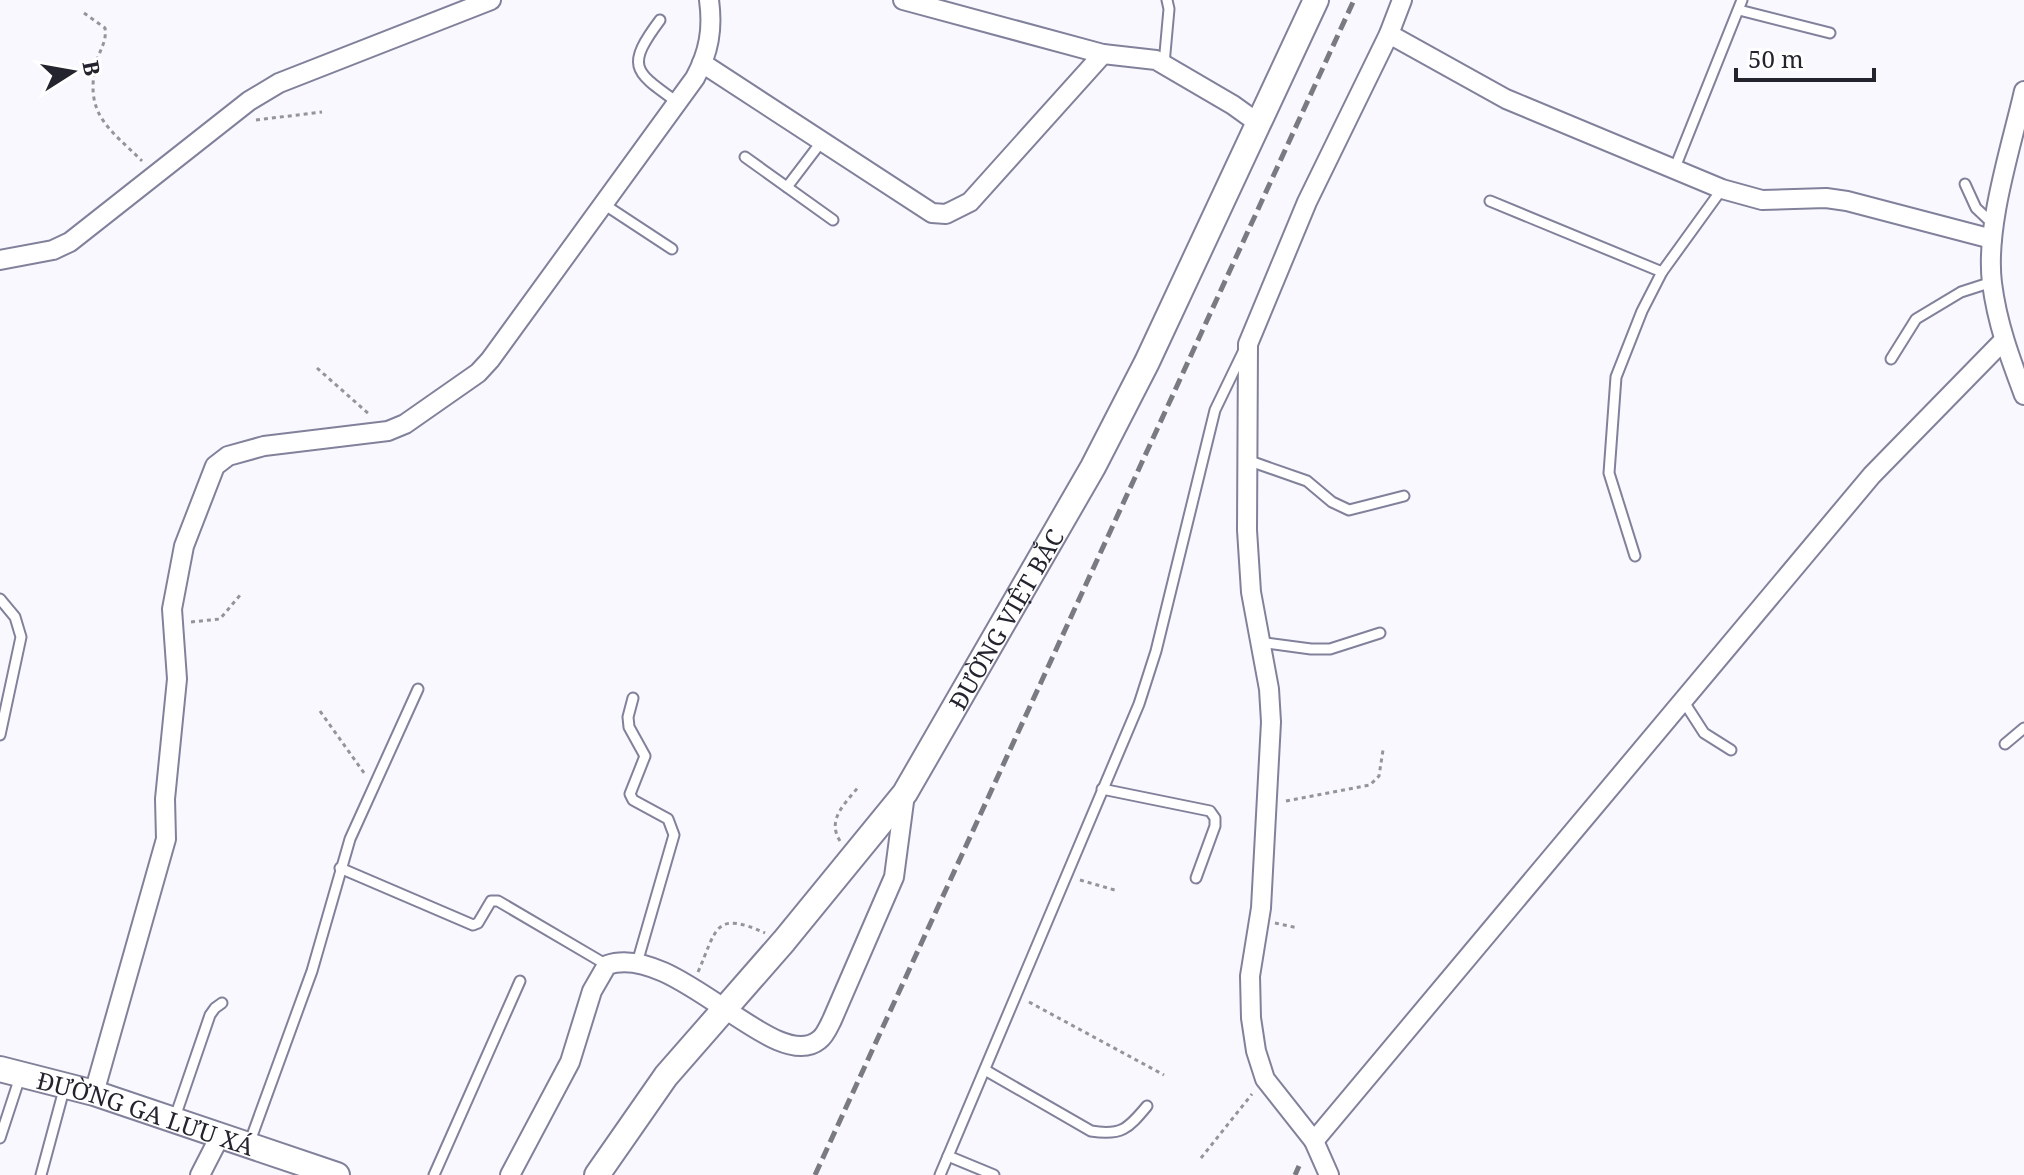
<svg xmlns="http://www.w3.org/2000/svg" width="2024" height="1175" font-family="'Noto Serif',serif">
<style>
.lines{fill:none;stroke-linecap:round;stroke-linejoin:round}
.lane-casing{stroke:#81819b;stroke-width:13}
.street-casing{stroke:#81819b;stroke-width:22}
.secondary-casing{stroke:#81819b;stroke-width:28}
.path{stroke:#94949c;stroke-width:3;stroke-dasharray:4 4;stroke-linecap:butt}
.lane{stroke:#fff;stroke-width:9}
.street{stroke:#fff;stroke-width:18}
.secondary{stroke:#fff;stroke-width:24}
.rail{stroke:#7a7a83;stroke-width:5;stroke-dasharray:12 6;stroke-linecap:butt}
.labels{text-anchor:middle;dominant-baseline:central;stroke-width:6;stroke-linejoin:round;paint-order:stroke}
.street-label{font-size:24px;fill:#24242f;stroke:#fff}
</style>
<rect width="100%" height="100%" fill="#f8f8fe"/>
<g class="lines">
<defs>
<g id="lane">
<path d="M 1739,10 L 1830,33"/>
<path d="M 660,20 C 625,67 634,71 677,102"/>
<path d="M 1164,64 L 1169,9 L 1167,0"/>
<path d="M 745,157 L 833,220"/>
<path d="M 1674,170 L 1742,0"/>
<path d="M 1965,184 L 1976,208 L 1994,225"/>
<path d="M 787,187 L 822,141"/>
<path d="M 1490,201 L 1662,272"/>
<path d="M 602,203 L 672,249"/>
<path d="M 1891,359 L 1916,319 L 1961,292 L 1992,282"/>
<path d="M 1247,460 L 1307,481 L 1332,502 L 1349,510 L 1404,496"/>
<path d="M 1635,556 L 1609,473 L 1616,377 L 1642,311 L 1662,272 L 1722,189"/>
<path d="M 0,599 L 15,617 L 21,637 L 0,735"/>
<path d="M 1259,642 L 1311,649 L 1330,649 L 1380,633"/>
<path d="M 633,698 L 628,717 L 629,727 L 645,756 L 630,794 L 633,800 L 668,819 L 674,835 L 637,963"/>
<path d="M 1684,702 L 1704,733 L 1731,750"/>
<path d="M 2005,744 L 2024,728"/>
<path d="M 1102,789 L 1210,811 L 1215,818 L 1215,826 L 1196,878"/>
<path d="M 340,868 L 473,925 L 478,923 L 491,901 L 498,901 L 607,965"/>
<path d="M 985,1070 L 1091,1131 C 1121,1136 1128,1129 1147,1106"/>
<path d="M 174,1120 L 210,1015 L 215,1008 L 222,1003"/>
<path d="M 0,1138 L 20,1077"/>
<path d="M 249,1144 L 312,971 L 350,839 L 418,689"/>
<path d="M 948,1156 L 994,1175"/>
<path d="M 41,1175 L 65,1086"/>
<path d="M 434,1175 L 520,981"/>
<path d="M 940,1175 L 1139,704 L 1156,651 L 1215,410 L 1244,350"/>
</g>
<g id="street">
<path d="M 903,0 L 1103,54 L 1156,60 L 1233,105 L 1258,123"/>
<path d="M 1389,34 L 1506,99 L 1722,189 L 1762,200 L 1826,198 L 1847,201 L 1992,239"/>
<path d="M 702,63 L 932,213 L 946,214 L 970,202 L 1103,54"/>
<path d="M 2024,91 C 2011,148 1985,226 1992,283 C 1997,323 2010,358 2024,395"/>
<path d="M 0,260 L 53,250 L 70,242 L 249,101 L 279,83 L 491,0"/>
<path d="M 94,1093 L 166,839 L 165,799 L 177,679 L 172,609 L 184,546 L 215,466 L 228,456 L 264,446 L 388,431 L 405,424 L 478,373 L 490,360 L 695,78 C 709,52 713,29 709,0"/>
<path d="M 1314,1141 L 1872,475 L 2003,341"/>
<path d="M 200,1175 L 220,1136"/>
<path d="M 510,1175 L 570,1062 L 592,991 L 607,965 C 675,941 775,1076 819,1040 C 825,1036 829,1026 832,1020 L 894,877 L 905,794"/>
<path d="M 1329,1175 L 1314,1141 L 1265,1079 L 1256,1051 L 1251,1018 L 1250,976 L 1261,908 L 1271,722 L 1269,689 L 1251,592 L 1247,530 L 1248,344 L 1307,202 L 1389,34 L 1402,0"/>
</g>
<g id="secondary">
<path id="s1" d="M 0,1069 L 94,1093 L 337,1175"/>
<path id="s2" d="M 597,1175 L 666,1076 L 784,941 L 905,793 L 1093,467 L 1147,362 L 1316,0"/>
</g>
</defs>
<use href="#lane" class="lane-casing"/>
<use href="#street" class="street-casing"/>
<use href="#secondary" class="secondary-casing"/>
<g class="path">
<path d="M 84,13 L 105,28 C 107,43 99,50 96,64 C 84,115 110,129 142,161"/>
<path d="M 256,120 L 322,112"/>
<path d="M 317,368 L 370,415"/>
<path d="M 191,622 L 220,619 L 241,594"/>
<path d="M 320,711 L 364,773"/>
<path d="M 1286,801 L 1370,785 L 1379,776 L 1383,750"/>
<path d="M 840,841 C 826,819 846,803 859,786"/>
<path d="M 1080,880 L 1118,891"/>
<path d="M 1275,923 L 1298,928"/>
<path d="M 698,972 C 717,929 714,910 765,933"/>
<path d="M 1029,1002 L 1164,1075"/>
<path d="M 1201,1158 L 1252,1094"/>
</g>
<use href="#lane" class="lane"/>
<use href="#street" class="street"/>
<use href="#secondary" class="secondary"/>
<g class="rail">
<path d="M 815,1175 L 1354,0"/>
<path d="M 1295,1175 L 1299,1166"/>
</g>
</g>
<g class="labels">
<g class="street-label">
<text stroke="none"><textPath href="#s2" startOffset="692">ĐƯỜNG VIỆT BẮC</textPath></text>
<text stroke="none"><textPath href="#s1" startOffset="152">ĐƯỜNG GA LƯU XÁ</textPath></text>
</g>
</g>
<g transform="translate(72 72) rotate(79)" stroke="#ffffff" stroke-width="6" paint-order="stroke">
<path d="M0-6L14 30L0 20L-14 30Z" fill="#24242f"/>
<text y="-12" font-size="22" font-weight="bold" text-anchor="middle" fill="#24242f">B</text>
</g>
<path d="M1736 68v12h138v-12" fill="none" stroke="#24242f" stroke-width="4"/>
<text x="1748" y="68" font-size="24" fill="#24242f" stroke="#ffffff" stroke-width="6" paint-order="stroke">50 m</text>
</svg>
